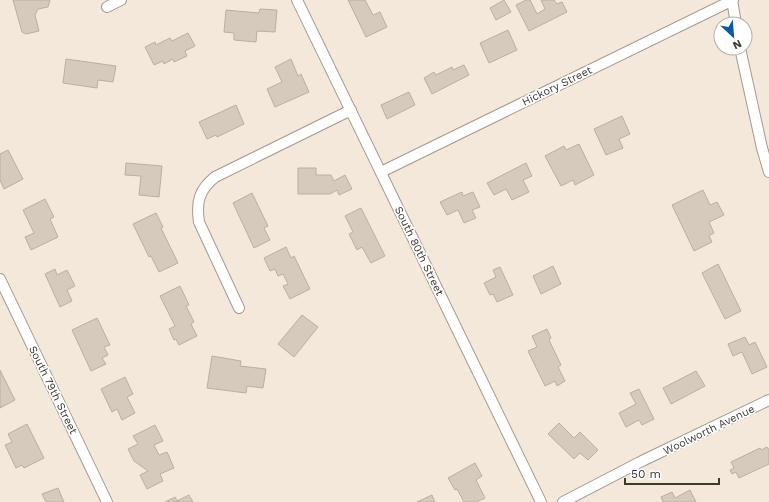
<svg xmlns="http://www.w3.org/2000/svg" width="769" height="502" font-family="'Work Sans',sans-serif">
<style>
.building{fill:#d5cabc;stroke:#baafa1}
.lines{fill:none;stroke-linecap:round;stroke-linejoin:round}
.minor-casing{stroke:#a59a8d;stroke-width:12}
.minor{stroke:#fff;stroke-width:10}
.labels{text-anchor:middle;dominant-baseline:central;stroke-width:3.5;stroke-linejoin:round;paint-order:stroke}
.street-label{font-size:11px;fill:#3d3832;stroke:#fff}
</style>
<rect width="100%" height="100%" fill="#f4e8da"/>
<g class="building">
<path d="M 13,0 L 50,0 L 48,7 L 38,9 L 35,15 L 39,31 L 26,34 L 22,32 Z"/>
<path d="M 348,0 L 365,0 L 373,15 L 380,12 L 387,27 L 366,37 Z"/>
<path d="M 504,0 L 511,12 L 496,20 L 490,8 Z"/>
<path d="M 526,0 L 530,0 L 537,14 L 545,9 L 541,0 L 554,0 L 557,4 L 562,2 L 567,12 L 529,31 L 516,5 Z"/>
<path d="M 260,9 L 277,10 L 275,32 L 257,31 L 256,42 L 234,40 L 234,33 L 224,32 L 226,10 L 259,13 Z"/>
<path d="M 508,30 L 517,50 L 489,63 L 480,43 Z"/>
<path d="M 188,33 L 195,46 L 185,51 L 187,56 L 174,62 L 173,59 L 164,64 L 163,61 L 154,65 L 145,47 L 155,42 L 156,45 L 170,38 L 172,41 Z"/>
<path d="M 66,59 L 116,66 L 113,82 L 98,80 L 97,88 L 63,83 Z"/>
<path d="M 291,59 L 298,76 L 301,74 L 309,92 L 275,107 L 267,89 L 282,82 L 275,67 Z"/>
<path d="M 464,65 L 469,75 L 432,94 L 424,78 L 434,72 L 436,75 L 452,67 L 453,70 Z"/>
<path d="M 409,92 L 415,105 L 387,119 L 381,105 Z"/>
<path d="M 236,105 L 244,124 L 217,137 L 216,135 L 207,139 L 199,122 Z"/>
<path d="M 622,116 L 630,134 L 619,139 L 623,148 L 606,155 L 594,129 Z"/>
<path d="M 579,144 L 594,175 L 575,185 L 573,180 L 561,186 L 545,156 L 564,146 L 566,150 Z"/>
<path d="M 8,150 L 23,179 L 4,189 L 0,180 L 0,154 Z"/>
<path d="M 126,163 L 162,166 L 159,197 L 139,195 L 141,176 L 125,175 Z"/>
<path d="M 526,163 L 532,176 L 523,180 L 529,192 L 512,200 L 506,189 L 494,195 L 487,183 Z"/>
<path d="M 298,168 L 316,168 L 316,175 L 331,175 L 334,181 L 345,175 L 352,189 L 339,195 L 337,190 L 330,194 L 298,194 Z"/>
<path d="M 703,190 L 710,205 L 717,202 L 724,215 L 709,222 L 714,233 L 709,236 L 712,242 L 694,251 L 672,205 Z"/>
<path d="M 462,192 L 463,196 L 473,192 L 480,207 L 472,210 L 476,218 L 464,223 L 458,210 L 447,215 L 440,202 Z"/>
<path d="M 252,193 L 268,226 L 264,228 L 270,240 L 254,248 L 233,203 Z"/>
<path d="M 45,199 L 54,217 L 50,219 L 58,237 L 31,250 L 25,237 L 34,233 L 23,210 Z"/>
<path d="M 361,208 L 385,256 L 371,263 L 362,247 L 357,250 L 349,234 L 353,232 L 345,216 Z"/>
<path d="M 156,213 L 163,227 L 161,228 L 178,263 L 159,272 L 151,256 L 149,257 L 133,224 Z"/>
<path d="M 286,247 L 291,258 L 294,256 L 310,289 L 290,299 L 283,286 L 288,284 L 283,274 L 278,276 L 275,269 L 270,271 L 264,258 Z"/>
<path d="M 718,264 L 741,311 L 725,319 L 702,273 Z"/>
<path d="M 553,266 L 561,284 L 541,294 L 533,276 Z"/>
<path d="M 500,267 L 513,295 L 497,302 L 493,294 L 490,295 L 484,283 L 496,277 L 493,270 Z"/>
<path d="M 55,269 L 57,275 L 67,270 L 75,286 L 67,290 L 72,301 L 60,307 L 45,274 Z"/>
<path d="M 180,286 L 189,305 L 186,306 L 194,322 L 191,324 L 197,336 L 179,345 L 176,339 L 174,340 L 169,329 L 175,326 L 160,296 Z"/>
<path d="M 302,315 L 318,327 L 294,357 L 278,344 Z"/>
<path d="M 97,318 L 110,345 L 104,347 L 108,355 L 102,358 L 106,364 L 91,371 L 72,330 Z"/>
<path d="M 547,329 L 551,338 L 549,340 L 561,365 L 558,367 L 565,381 L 557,386 L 555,381 L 545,386 L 528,351 L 537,347 L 532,336 Z"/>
<path d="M 745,337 L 749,345 L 755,342 L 767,367 L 752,374 L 742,352 L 733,356 L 728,344 Z"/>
<path d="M 212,356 L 241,361 L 240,366 L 266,369 L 263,388 L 247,386 L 246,393 L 207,388 Z"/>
<path d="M 0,370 L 15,400 L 0,408 Z"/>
<path d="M 696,371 L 705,386 L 671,404 L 663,388 Z"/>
<path d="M 125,377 L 133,394 L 127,397 L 135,413 L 122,420 L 117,409 L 112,412 L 101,389 Z"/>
<path d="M 639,389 L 654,419 L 642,425 L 639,420 L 626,427 L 619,413 L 636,404 L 630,393 Z"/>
<path d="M 559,423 L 574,438 L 580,432 L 598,450 L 588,460 L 580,453 L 574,459 L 548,434 Z"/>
<path d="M 27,424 L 44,458 L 24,468 L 22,465 L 16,468 L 5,445 L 12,442 L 8,434 Z"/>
<path d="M 155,425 L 163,441 L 154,445 L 159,455 L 167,452 L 174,468 L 160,474 L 163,481 L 147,489 L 140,475 L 148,471 L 134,461 L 128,449 L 138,444 L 133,436 Z"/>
<path d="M 767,447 L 769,450 L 769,464 L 739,478 L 736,472 L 732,474 L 730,470 L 734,468 L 731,462 L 760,448 L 761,450 Z"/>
<path d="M 475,463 L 482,476 L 476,480 L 485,498 L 476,502 L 464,502 L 457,489 L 455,490 L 448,478 Z"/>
<path d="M 58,488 L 64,502 L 46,502 L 42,494 Z"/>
<path d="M 690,490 L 696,502 L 663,502 L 661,497 L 672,492 L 675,498 Z"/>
<path d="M 189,495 L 193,502 L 165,502 L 175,497 L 177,501 Z"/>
<path d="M 432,495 L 435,502 L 417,502 Z"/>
</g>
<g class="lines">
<defs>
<g id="minor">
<path d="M 297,0 L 541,502"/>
<path d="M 732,0 L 736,24"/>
<path d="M 107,7 L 121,0"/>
<path d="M 740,48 L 762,148 L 769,172"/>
<path d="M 381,172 L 733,0"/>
<path d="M 0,279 L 107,502"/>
<path d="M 239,308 L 199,222 C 196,202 199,190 215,177 L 351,110"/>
<path d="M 563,502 L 642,461 L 769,400"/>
</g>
</defs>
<use href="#minor" class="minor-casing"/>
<use href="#minor" class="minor"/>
</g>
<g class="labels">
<g class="street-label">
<text transform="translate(557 86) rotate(-26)">Hickory Street</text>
<text transform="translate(419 251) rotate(64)">South 80th Street</text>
<text transform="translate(53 390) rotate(64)">South 79th Street</text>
<text transform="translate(709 430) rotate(-26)">Woolworth Avenue</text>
</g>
</g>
<g transform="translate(733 36) rotate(154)"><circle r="19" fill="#ffffff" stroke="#b1afad"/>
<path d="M0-3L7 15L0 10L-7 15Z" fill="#075caa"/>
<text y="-6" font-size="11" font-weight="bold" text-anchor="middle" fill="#3d3832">N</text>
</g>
<path d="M625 478v6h94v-6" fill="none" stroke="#3d3832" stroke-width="2"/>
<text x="631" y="478" font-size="12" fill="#3d3832" stroke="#ffffff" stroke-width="3" paint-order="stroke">50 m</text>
</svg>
